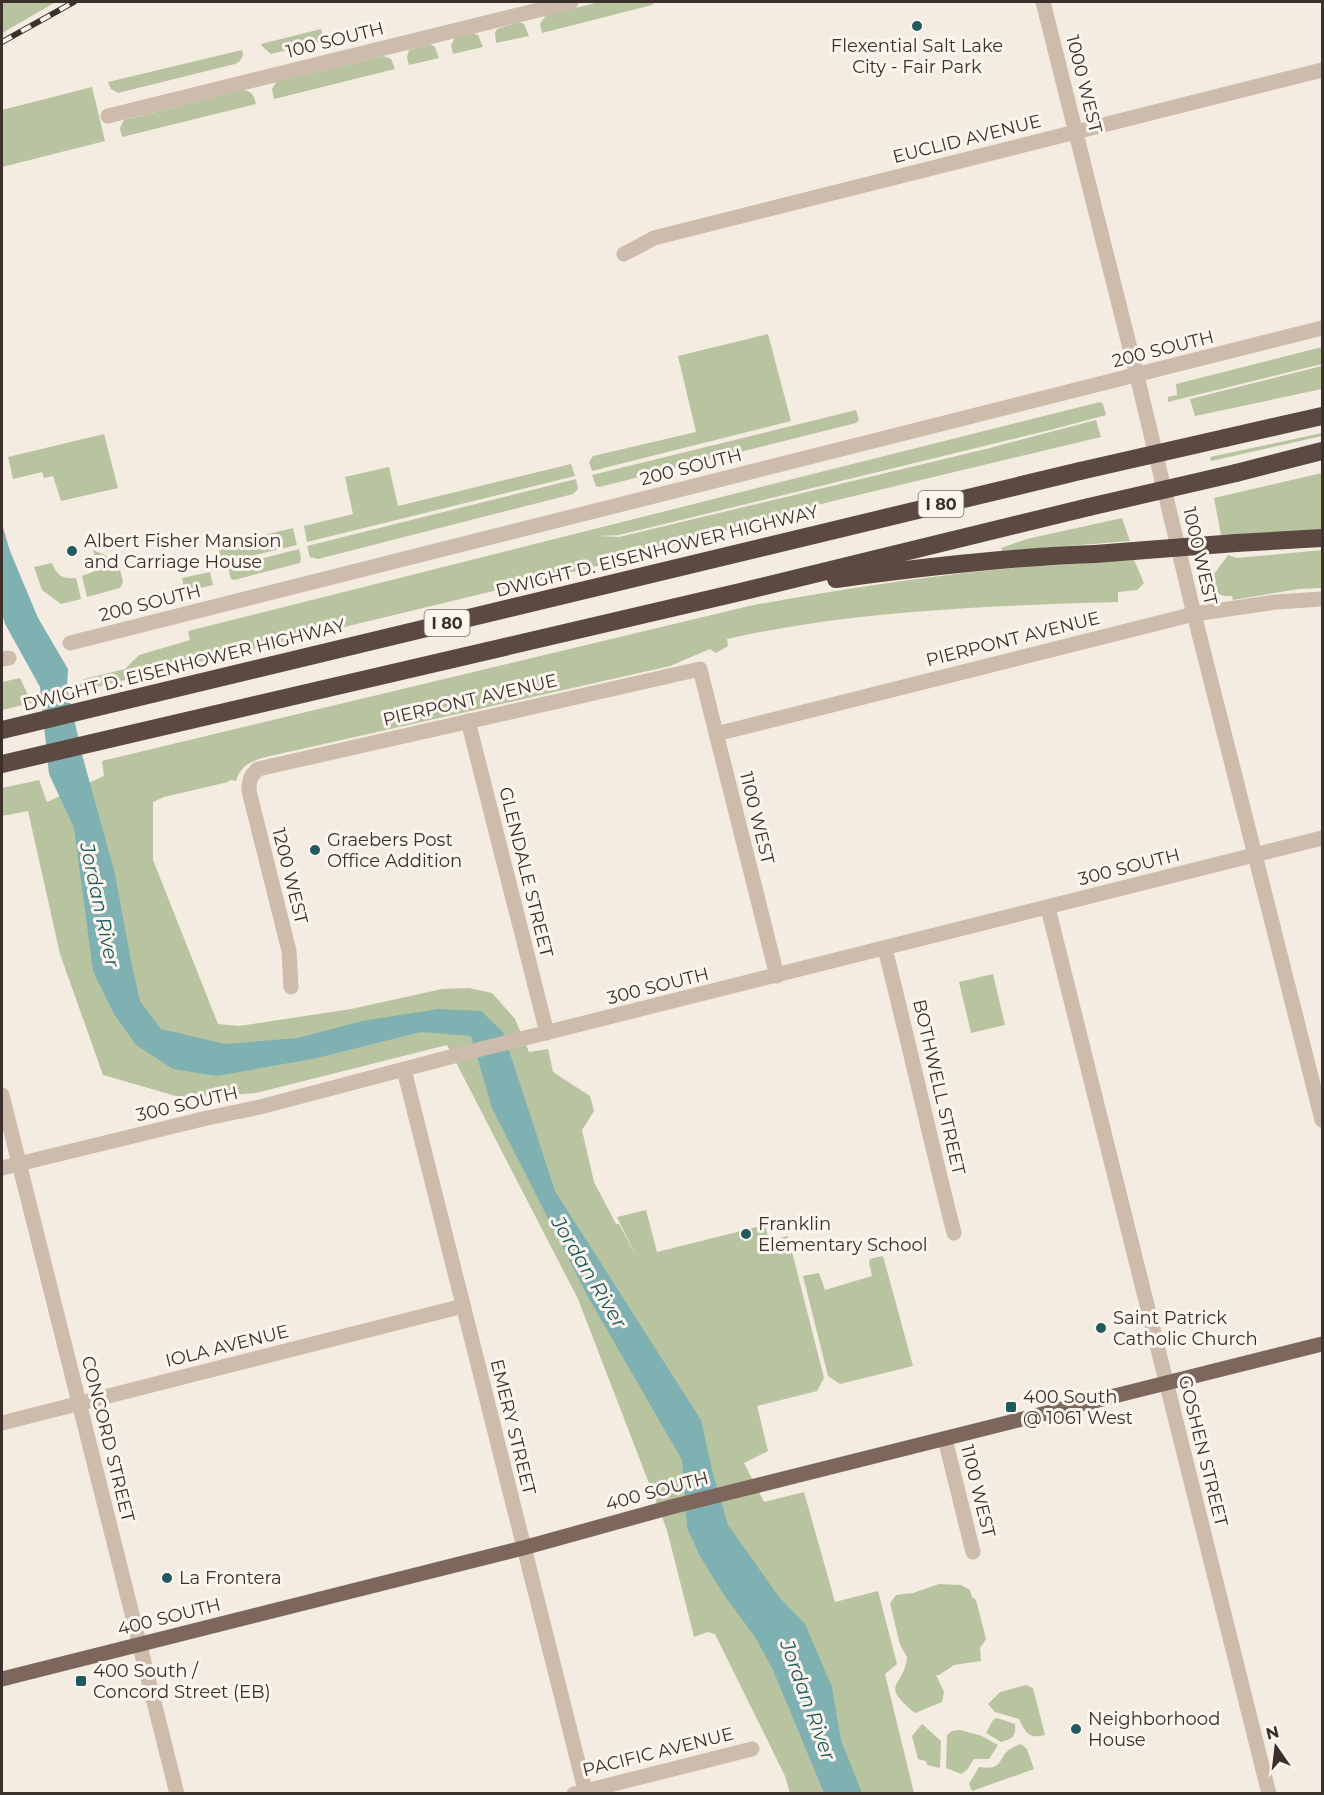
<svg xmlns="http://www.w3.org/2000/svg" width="1324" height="1795" font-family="Montserrat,sans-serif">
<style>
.green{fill:#b8c4a0}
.water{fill:#7fb0b2}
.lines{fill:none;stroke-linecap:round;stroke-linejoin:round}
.minor{stroke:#cdbbac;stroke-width:15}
.major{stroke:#7d675c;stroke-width:15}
.highway{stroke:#5c4a42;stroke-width:18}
.rail-casing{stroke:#3b302b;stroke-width:6}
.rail{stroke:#fbf5ee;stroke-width:4;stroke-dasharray:11;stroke-linecap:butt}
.highway-bridge{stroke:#5c4a42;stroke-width:18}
.poi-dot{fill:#1f5a5e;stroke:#fbf5ee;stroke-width:2}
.labels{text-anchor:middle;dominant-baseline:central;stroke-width:6;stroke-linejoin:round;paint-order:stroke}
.shield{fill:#fbf5ee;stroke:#756b66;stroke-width:1.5}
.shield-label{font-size:16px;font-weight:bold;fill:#3b302b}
.street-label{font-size:18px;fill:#3b302b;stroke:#fbf5ee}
.poi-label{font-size:18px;fill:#3b302b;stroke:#fbf5ee;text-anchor:start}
.water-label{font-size:20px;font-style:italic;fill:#1f5a5e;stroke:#fbf5ee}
</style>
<rect width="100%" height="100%" fill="#f4ebe1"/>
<g class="green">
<path d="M 2,2 L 56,2 L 2,33 Z"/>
<path d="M 600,2 L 654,2 L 652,5 L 542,33 L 540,24 L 546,15 Z"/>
<path d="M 519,22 L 524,24 L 529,36 L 496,43 L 495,33 L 497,29 Z"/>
<path d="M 321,29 L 324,41 L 271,54 L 262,46 L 261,44 Z"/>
<path d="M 472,33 L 478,35 L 483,47 L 453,54 L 451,46 L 455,37 Z"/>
<path d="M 430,44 L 435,47 L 439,58 L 409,65 L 407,57 L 409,50 Z"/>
<path d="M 242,50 L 243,55 L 240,61 L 235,64 L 118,93 L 111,89 L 108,82 Z"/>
<path d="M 383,56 L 391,59 L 395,69 L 274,99 L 272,89 L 276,82 Z"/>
<path d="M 92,87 L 105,141 L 2,167 L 2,110 Z"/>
<path d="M 243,90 C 252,91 254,96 256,104 L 122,137 L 120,128 L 124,120 Z"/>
<path d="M 768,334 L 791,421 L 592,471 L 589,462 L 593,456 L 696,432 L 678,356 Z"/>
<path d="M 1322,347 L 1322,364 L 1168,402 L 1168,397 L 1177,395 L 1176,384 Z"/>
<path d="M 1322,366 L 1322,389 L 1195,416 L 1190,399 Z"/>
<path d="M 1100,402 L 1103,404 L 1106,415 L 1054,429 L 619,535 L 599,536 L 619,537 L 986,449 L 1096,420 L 1101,437 L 829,502 L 605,564 L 75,692 L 84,679 L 125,669 L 139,655 L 190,640 L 188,631 Z"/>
<path d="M 856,410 L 859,420 L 856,423 L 599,487 L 596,486 L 592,475 Z"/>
<path d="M 1322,433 L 1322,436 L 1211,461 L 1210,457 Z"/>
<path d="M 104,434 L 118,488 L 61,501 L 53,476 L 44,478 L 42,472 L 13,479 L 8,457 Z"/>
<path d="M 571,464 L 575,476 L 307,542 L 304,526 L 353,514 L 345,477 L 389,467 L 398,506 Z"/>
<path d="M 1322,473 L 1322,530 L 1221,535 L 1214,498 Z"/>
<path d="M 576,479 L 578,489 L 573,494 L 318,559 L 310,557 L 307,546 Z"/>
<path d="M 1122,518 L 1130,541 L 1002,551 L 1001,548 L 1027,539 Z"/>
<path d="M 293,528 L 297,545 L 222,563 L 218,546 Z"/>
<path d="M 299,549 L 301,558 L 300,563 L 234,580 L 231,579 L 228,567 Z"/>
<path d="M 93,550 L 118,561 L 123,582 L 120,588 L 87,597 L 82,576 L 93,572 L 97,565 Z"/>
<path d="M 1322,550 L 1322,588 L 1299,589 L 1233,600 L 1232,596 C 1219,597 1215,592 1209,581 L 1228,555 L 1237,558 Z"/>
<path d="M 1134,560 L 1144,583 L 1137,590 L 1118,592 L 1118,602 C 987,606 856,610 727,639 L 728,646 L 716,653 L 710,649 L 670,666 L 266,757 C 251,761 240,766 236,781 L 230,780 L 228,782 L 164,797 L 153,802 L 153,860 L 218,1024 L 239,1026 L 351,1009 L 442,989 L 469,988 L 492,993 L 515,1019 L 529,1052 L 548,1049 L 553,1072 L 590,1096 L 594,1111 L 582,1130 L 594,1182 L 616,1224 L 619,1224 L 636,1256 L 617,1217 L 646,1210 L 657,1252 L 765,1225 L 769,1241 L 788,1236 L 824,1378 L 817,1391 L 757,1406 L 768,1451 L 744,1463 L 764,1502 L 804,1492 L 835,1602 L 878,1591 L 897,1664 L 885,1674 L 914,1793 L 790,1793 L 785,1776 L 715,1634 L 708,1632 L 694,1637 L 667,1530 L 578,1299 L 447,1045 L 256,1093 L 183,1098 L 103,1075 L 60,954 L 28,811 L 2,816 L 2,788 L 39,780 L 47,802 L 104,776 L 102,761 L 749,606 C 815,594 881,583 948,575 C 1010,567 1072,564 1134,560 Z"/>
<path d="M 52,563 C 57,576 63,579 76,578 L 81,599 L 61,604 L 42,590 L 34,567 Z"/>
<path d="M 210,572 L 213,585 L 185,592 L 182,578 Z"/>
<path d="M 20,678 L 32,703 L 2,710 L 2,682 Z"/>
<path d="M 993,974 L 1005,1025 L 971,1033 L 959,982 Z"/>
<path d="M 883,1256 L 913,1366 L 840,1384 L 828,1376 L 803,1276 L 819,1273 L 825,1290 L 872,1276 L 869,1262 L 870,1259 Z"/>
<path d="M 939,1584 L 961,1585 L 970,1590 L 972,1597 L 976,1600 L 986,1639 L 980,1648 L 981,1661 L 954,1665 L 939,1675 L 936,1675 L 944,1692 L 942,1702 L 915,1713 C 878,1682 904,1689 907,1657 L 900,1645 L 890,1603 L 896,1595 L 913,1593 Z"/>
<path d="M 1026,1685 L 1033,1688 L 1045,1735 C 1028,1739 1026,1733 1019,1719 L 995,1712 L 988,1704 L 1000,1692 Z"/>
<path d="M 997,1718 L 1015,1724 C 1016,1737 1013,1738 1001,1742 L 986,1733 L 993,1720 Z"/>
<path d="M 922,1724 L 941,1741 L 940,1768 L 927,1765 L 926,1761 L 918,1759 L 912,1736 Z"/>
<path d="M 960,1730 L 982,1736 L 998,1745 L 989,1759 L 974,1759 L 967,1770 L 961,1774 L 946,1768 L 947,1735 L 952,1731 Z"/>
<path d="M 1021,1744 L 1027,1749 L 1034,1769 L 972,1791 L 969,1784 L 979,1767 C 1006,1771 996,1757 1012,1748 C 1015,1746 1018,1745 1021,1744 Z"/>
</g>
<path class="water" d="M 2,524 L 10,551 L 38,618 L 68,669 L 67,688 L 83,758 L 115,874 L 131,961 L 140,1001 L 161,1029 L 225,1044 L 298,1038 L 362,1021 L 438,1009 L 481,1011 L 503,1032 L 555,1191 L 701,1420 L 712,1470 L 728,1525 L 779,1597 L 805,1624 L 832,1687 L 841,1740 L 862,1793 L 824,1793 L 773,1670 L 755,1637 L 724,1595 L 700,1556 L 687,1528 L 682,1460 L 588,1297 L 492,1108 L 471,1036 L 421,1032 L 317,1058 L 217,1076 L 173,1069 L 136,1045 L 114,1014 L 93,971 L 74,828 L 49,774 L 40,687 L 5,624 L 2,614 Z"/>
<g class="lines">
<g class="minor">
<path d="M 1043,2 L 1137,376 L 1194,614 L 1322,1120"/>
<path d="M 108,116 L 571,2"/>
<path d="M 624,254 L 654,238 L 1322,70"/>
<path d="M 70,643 L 1322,328"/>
<path d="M 2,659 L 9,658"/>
<path d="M 468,721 L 547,1033"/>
<path d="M 716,734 L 1194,614 L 1276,602 L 1322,599"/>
<path d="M 1048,908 L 1269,1794"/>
<path d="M 885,949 C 909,1043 930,1139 954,1233"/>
<path d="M 291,987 L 289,951 L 249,791 C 249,781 250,776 258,769 L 700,669 L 777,976"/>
<path d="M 404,1070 L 586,1794"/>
<path d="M 2,1095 L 177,1794"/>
<path d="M 2,1168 L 207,1118 L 260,1107 L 473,1051 L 1322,838"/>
<path d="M 2,1423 L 463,1306"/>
<path d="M 945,1439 L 973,1552"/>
<path d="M 574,1794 L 752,1749"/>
</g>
<path class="major" d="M 2,1679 L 523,1548 L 671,1507 L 1322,1344"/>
<g class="highway">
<path d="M 1225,438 L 1322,416"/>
<path d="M 1236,473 L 1322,451"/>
<path d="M 1236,543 L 1322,538"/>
<path d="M 836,579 C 923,567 1008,557 1095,554"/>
<path d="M 2,730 L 1080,471"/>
<path d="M 2,764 L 736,593 L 1089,507"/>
</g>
<defs>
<path id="rail" d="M 2,42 L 74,2"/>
</defs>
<use href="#rail" class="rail-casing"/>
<use href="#rail" class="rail"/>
<g class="highway-bridge">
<path d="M 1080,471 L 1225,438"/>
<path d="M 1089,507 L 1236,473"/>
<path d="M 1095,554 L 1236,543"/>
</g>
</g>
<g class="poi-dot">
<circle cx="917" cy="26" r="6"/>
<circle cx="72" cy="551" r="6"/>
<circle cx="315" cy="850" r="6"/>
<circle cx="746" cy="1234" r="6"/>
<circle cx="1101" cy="1328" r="6"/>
<rect x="1005" y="1401" width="12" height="12" rx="3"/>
<circle cx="167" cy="1578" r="6"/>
<rect x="75" y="1675" width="12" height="12" rx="3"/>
<circle cx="1076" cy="1729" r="6"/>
</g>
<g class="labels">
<g class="shield">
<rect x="918.5" y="491" width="45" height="26" rx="4.5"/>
<rect x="424.5" y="610" width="45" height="26" rx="4.5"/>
</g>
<g class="shield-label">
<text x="941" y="504">I 80</text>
<text x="447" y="623">I 80</text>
</g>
<g class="street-label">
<text transform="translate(335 40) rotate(-14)">100 SOUTH</text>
<text transform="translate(1084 84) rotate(76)">1000 WEST</text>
<text transform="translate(967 139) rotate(-14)">EUCLID AVENUE</text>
<text transform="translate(1163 349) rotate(-14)">200 SOUTH</text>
<text transform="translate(691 467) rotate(-14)">200 SOUTH</text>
<text transform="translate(657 551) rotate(-14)">DWIGHT D. EISENHOWER HIGHWAY</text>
<text transform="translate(1200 556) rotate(77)">1000 WEST</text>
<text transform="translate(150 603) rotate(-14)">200 SOUTH</text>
<text transform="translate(1013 639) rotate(-14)">PIERPONT AVENUE</text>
<text transform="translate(184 665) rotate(-14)">DWIGHT D. EISENHOWER HIGHWAY</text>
<text transform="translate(470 700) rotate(-13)">PIERPONT AVENUE</text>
<text transform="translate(757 818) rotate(76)">1100 WEST</text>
<text transform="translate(1129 867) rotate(-14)">300 SOUTH</text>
<text transform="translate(526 872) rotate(76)">GLENDALE STREET</text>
<text transform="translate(290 876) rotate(76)">1200 WEST</text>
<text transform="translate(658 986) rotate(-14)">300 SOUTH</text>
<text transform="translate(939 1087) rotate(77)">BOTHWELL STREET</text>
<text transform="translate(187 1104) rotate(-13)">300 SOUTH</text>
<text transform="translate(227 1346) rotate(-14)">IOLA AVENUE</text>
<text transform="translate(513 1427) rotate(76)">EMERY STREET</text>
<text transform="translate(108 1439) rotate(76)">CONCORD STREET</text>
<text transform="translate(1203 1451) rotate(76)">GOSHEN STREET</text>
<text transform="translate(657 1491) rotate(-15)">400 SOUTH</text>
<text transform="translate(978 1491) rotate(76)">1100 WEST</text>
<text transform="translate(169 1617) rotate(-14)">400 SOUTH</text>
<text transform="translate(658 1752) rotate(-14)">PACIFIC AVENUE</text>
</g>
<g class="poi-label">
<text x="917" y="46" text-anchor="middle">Flexential Salt Lake<tspan x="917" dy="21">City - Fair Park</tspan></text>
<text x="84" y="541">Albert Fisher Mansion<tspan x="84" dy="21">and Carriage House</tspan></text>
<text x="327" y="840">Graebers Post<tspan x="327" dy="21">Office Addition</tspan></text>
<text x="758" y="1224">Franklin<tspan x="758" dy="21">Elementary School</tspan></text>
<text x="1113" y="1318">Saint Patrick<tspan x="1113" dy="21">Catholic Church</tspan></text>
<text x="1023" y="1397">400 South<tspan x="1023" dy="21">@ 1061 West</tspan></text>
<text x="179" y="1578">La Frontera</text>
<text x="93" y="1671">400 South /<tspan x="93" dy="21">Concord Street (EB)</tspan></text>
<text x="1088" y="1719">Neighborhood<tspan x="1088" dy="21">House</tspan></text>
</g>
<g class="water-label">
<text transform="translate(100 905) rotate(78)">Jordan River</text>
<text transform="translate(589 1272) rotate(59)">Jordan River</text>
<text transform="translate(808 1700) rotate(70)">Jordan River</text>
</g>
</g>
<rect width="1324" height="1795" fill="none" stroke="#3b302b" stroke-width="6"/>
<g transform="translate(1276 1747) rotate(346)" stroke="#fbf5ee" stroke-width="4.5" paint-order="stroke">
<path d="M0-4.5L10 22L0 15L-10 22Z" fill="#3b302b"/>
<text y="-9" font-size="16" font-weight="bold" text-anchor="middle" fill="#3b302b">N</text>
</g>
</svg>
